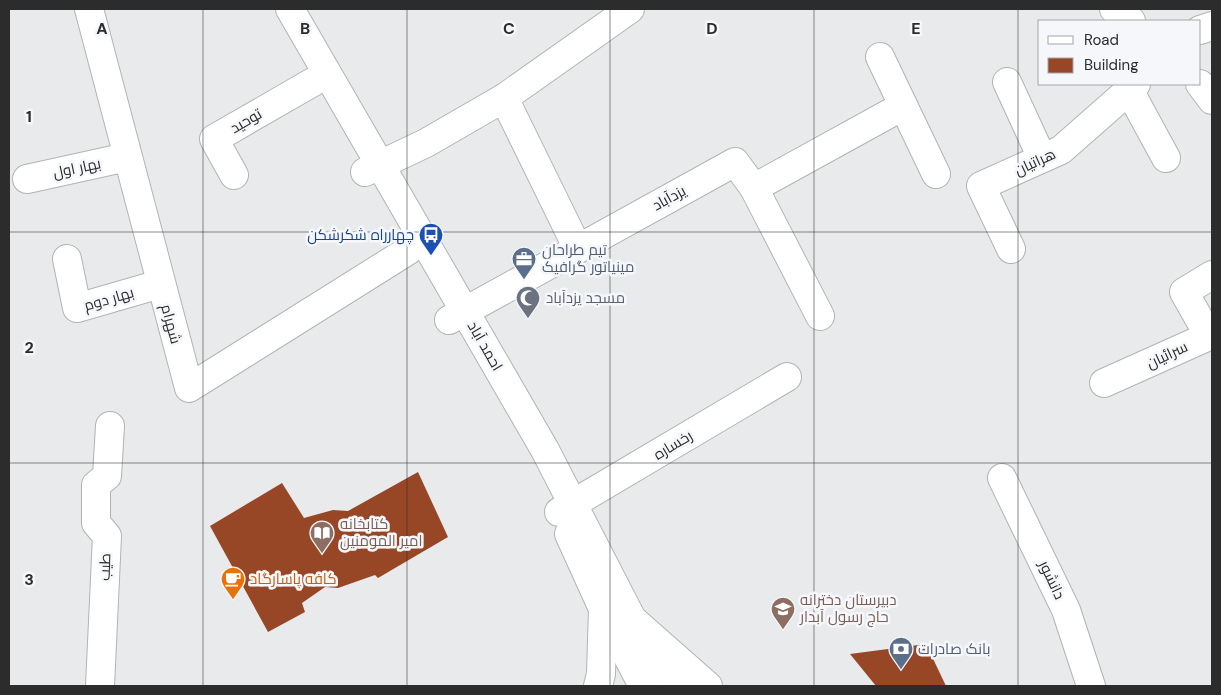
<svg xmlns="http://www.w3.org/2000/svg" width="1221" height="695" font-family="'DM Sans',Cairo,sans-serif">
<style>
.building{fill:#974726}
.lines{fill:none;stroke-linecap:round;stroke-linejoin:round}
.street-casing{stroke:#b1b3b5;stroke-width:30}
.secondary-casing{stroke:#b1b3b5;stroke-width:30}
.primary-casing{stroke:#b1b3b5;stroke-width:30}
.street{stroke:#fff;stroke-width:28}
.secondary{stroke:#fff;stroke-width:28}
.primary{stroke:#fff;stroke-width:28}
.grid{fill:none;stroke:#2c2c2d;stroke-width:1;stroke-opacity:0.55}
.labels{text-anchor:middle;dominant-baseline:central;stroke-width:5;stroke-linejoin:round;paint-order:stroke}
.street-label{font-size:15px;fill:#2c2c2d;stroke:#f5f7fa}
.transit-label{font-size:15px;fill:#164399;stroke:#f5f7fa;text-anchor:end}
.service-label{font-size:15px;fill:#4e5e75;stroke:#f5f7fa;text-anchor:start}
.worship-label{font-size:15px;fill:#5b616d;stroke:#f5f7fa;text-anchor:start}
.education-label{font-size:15px;fill:#785e54;stroke:#f5f7fa;text-anchor:start}
.food-label{font-size:15px;fill:#c56008;stroke:#f5f7fa;text-anchor:start}
.grid-label{font-size:16px;text-anchor:middle;font-weight:bold;fill:#2c2c2d;stroke:#f5f7fa;stroke-width:5;stroke-linejoin:round;paint-order:stroke}
</style>
<rect width="100%" height="100%" fill="#e8eaec"/>
<g class="building">
<path d="M 418,472 L 448,537 L 378,578 L 375,575 L 338,588 L 325,587 L 302,603 L 305,612 L 268,632 L 210,526 L 282,483 L 304,518 L 333,510 L 348,511 Z"/>
<path d="M 926,644 L 946,686 L 876,686 L 850,654 Z"/>
</g>
<g class="lines">
<defs>
<g id="street">
<path d="M 89,9 L 189,388 L 409,250"/>
<path d="M 1114,9 L 1131,21"/>
<path d="M 1200,30 L 1212,26"/>
<path d="M 880,57 L 936,174"/>
<path d="M 1007,82 L 1042,158"/>
<path d="M 1200,84 L 1212,100"/>
<path d="M 1129,90 L 1166,158"/>
<path d="M 504,98 L 578,249"/>
<path d="M 365,172 L 426,143 L 504,98 L 630,9"/>
<path d="M 234,175 L 214,139 L 313,82"/>
<path d="M 27,179 L 127,157"/>
<path d="M 754,188 L 903,106"/>
<path d="M 1011,249 L 981,186 L 1061,150 L 1136,84"/>
<path d="M 67,259 L 77,308 L 160,284"/>
<path d="M 449,320 L 735,162 L 754,188 L 820,316"/>
<path d="M 1104,383 L 1209,336 L 1184,292 L 1212,275"/>
<path d="M 1002,478 L 1066,610 L 1091,686"/>
<path d="M 559,512 L 787,377"/>
<path d="M 100,686 L 107,536 L 96,523 L 96,485 L 107,476 L 110,426"/>
</g>
<g id="secondary">
<path d="M 290,9 L 545,450 L 632,619 L 674,686"/>
<path d="M 569,534 L 603,609 L 643,686"/>
</g>
<g id="primary">
<path d="M 632,619 L 708,686"/>
<path d="M 598,686 L 601,674 L 603,609"/>
</g>
</defs>
<use href="#street" class="street-casing"/>
<use href="#secondary" class="secondary-casing"/>
<use href="#primary" class="primary-casing"/>
<use href="#street" class="street"/>
<use href="#secondary" class="secondary"/>
<use href="#primary" class="primary"/>
</g>
<path class="grid" d="M 203,9 L 203,686M 407,9 L 407,686M 610,9 L 610,686M 814,9 L 814,686M 1018,9 L 1018,686M 9,232 L 1212,232M 9,463 L 1212,463"/>
<defs>
<symbol id="bus-pin" viewBox="-11 -11 22 30"><path d="M0 17L-7.5 6A9.5 9.5 0 1 1 7.5 6Z" fill="#1a4fb4" stroke="#f5f7fa"/><path d="M-5-6H5V4H4V6H2V4H-2V6H-4V4H-5ZM-3.5-4V0h7V-4ZM-3.5 1.2v1.5H-2V1.2ZM2 1.2v1.5H3.5V1.2Z" fill="#fff"/></symbol>
<symbol id="office-pin" viewBox="-11 -11 22 30"><path d="M0 17L-7.5 6A9.5 9.5 0 1 1 7.5 6Z" fill="#5c6f8a" stroke="#f5f7fa"/><path d="M-6-3h4V-5.5h4V-3h4V5H-6ZM-1-4.5V-3h2v-1.5ZM-6 0V1H6V0Z" fill="#fff"/></symbol>
<symbol id="mosque-pin" viewBox="-11 -11 22 30"><path d="M0 17L-7.5 6A9.5 9.5 0 1 1 7.5 6Z" fill="#6b7280" stroke="#f5f7fa"/><path d="M3.5-4.9A6 6 0 1 0 3.5 4.9A5 5 0 1 1 3.5-4.9Z" fill="#fff"/></symbol>
<symbol id="library-pin" viewBox="-11 -11 22 30"><path d="M0 17L-7.5 6A9.5 9.5 0 1 1 7.5 6Z" fill="#8d6e63" stroke="#f5f7fa"/><path d="M-6-4Q-3-5.5-.7-3.5V5Q-3 3-6 4ZM6-4Q3-5.5 .7-3.5V5Q3 3 6 4Z" fill="#fff"/></symbol>
<symbol id="cafe-pin" viewBox="-11 -11 22 30"><path d="M0 17L-7.5 6A9.5 9.5 0 1 1 7.5 6Z" fill="#e8710a" stroke="#f5f7fa"/><path d="M-5.5-4.5H6V0H3Q3 3.5 0 3.5H-2.5Q-5.5 3.5-5.5 0ZM3-3.2v2h1.7v-2ZM-6 4.5H4V6H-6Z" fill="#fff"/></symbol>
<symbol id="school-pin" viewBox="-11 -11 22 30"><path d="M0 17L-7.5 6A9.5 9.5 0 1 1 7.5 6Z" fill="#8d6e63" stroke="#f5f7fa"/><path d="M0-5L7-2L0 1L-7-2ZM-4 1L0 2.5L4 1V4Q0 6-4 4Z" fill="#fff"/></symbol>
<symbol id="bank-pin" viewBox="-11 -11 22 30"><path d="M0 17L-7.5 6A9.5 9.5 0 1 1 7.5 6Z" fill="#5c6f8a" stroke="#f5f7fa"/><path d="M-6-4H6V4H-6ZM0-2.3a2.3 2.3 0 1 0 0 4.6a2.3 2.3 0 1 0 0-4.6Z" fill="#fff"/></symbol>
</defs>
<g fill-rule="evenodd">
<use href="#bus-pin" x="417" y="221" width="28" height="38"/>
<use href="#office-pin" x="510" y="245" width="28" height="38"/>
<use href="#mosque-pin" x="514" y="284" width="28" height="38"/>
<use href="#library-pin" x="308" y="519" width="28" height="38"/>
<use href="#cafe-pin" x="219" y="565" width="28" height="38"/>
<use href="#school-pin" x="769" y="595" width="28" height="38"/>
<use href="#bank-pin" x="887" y="635" width="28" height="38"/>
</g>
<g class="labels">
<g class="street-label">
<text transform="translate(246 121) rotate(-30)">توحید</text>
<text transform="translate(1035 162) rotate(-25)">هراتیان</text>
<text transform="translate(77 168) rotate(-12)">بهار اول</text>
<text transform="translate(669 198) rotate(-29)">یزدآباد</text>
<text transform="translate(109 299) rotate(-16)">بهار دوم</text>
<text transform="translate(171 324) rotate(75)">شهرام</text>
<text transform="translate(485 346) rotate(60)">احمد آباد</text>
<text transform="translate(1167 355) rotate(-25)">سرائیان</text>
<text transform="translate(673 445) rotate(-31)">رخساره</text>
<text transform="translate(105 567) rotate(-88)">طیب</text>
<text transform="translate(1052 580) rotate(65)">دانشور</text>
</g>
<g class="transit-label">
<text x="414" y="235">چهارراه شکرشکن</text>
</g>
<g class="service-label">
<text x="542" y="250">تیم طراحان<tspan x="542" dy="17">مینیاتور گرافیک</tspan></text>
<text x="918" y="649">بانک صادرات</text>
</g>
<g class="worship-label">
<text x="546" y="298">مسجد یزدآباد</text>
</g>
<g class="education-label">
<text x="340" y="524">کتابخانه<tspan x="340" dy="17">امیر المومنین</tspan></text>
<text x="800" y="600">دبیرستان دخترانه<tspan x="800" dy="17">حاج رسول آبدار</tspan></text>
</g>
<g class="food-label">
<text x="250" y="579">کافه پاسارگاد</text>
</g>
</g>
<g class="grid-label">
<text x="102" y="34">A</text>
<text x="305" y="34">B</text>
<text x="509" y="34">C</text>
<text x="712" y="34">D</text>
<text x="916" y="34">E</text>
<text x="29" y="122">1</text>
<text x="29" y="353">2</text>
<text x="29" y="585">3</text>
</g>
<rect width="1221" height="695" fill="none" stroke="#2c2c2d" stroke-width="20"/>
<rect x="1038" y="20" width="162" height="65" fill="#f5f7fa" stroke="#a5a6a8"/>
<rect x="1048" y="36" width="25" height="8" fill="#ffffff" stroke="#a5a6a8"/>
<text x="1084" y="45" font-size="15" fill="#2c2c2d">Road</text>
<rect x="1048" y="58" width="25" height="15" fill="#974726" stroke="#a5a6a8"/>
<text x="1084" y="70" font-size="15" fill="#2c2c2d">Building</text>
</svg>
